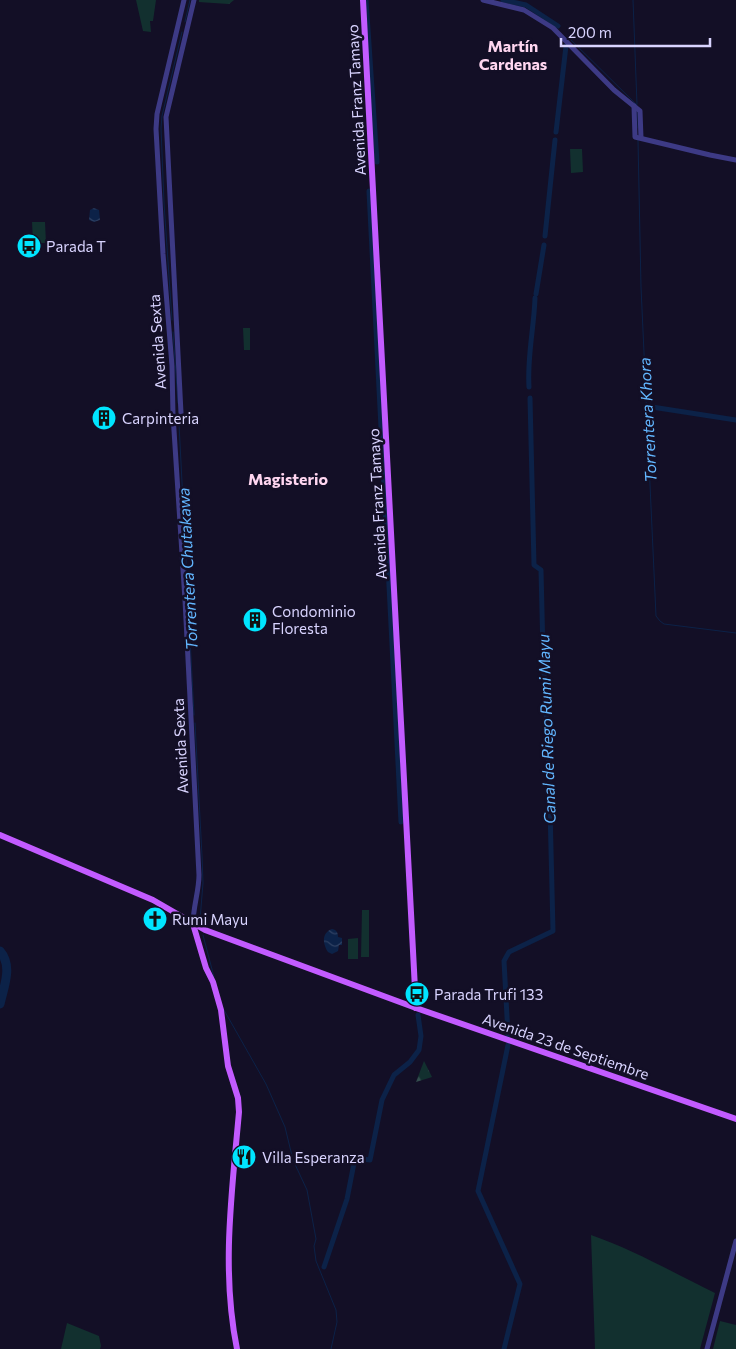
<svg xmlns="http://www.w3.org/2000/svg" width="736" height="1349" font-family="Commissioner,sans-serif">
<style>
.grass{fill:#12302f}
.forest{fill:url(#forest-firs)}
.park{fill:url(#park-crowns)}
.water{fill:url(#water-waves)}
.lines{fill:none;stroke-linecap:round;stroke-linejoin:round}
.stream{stroke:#0c2248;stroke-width:1}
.canal{stroke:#0c2248;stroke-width:5}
.river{stroke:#0c2248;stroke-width:9}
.minor{stroke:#3d3a85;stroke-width:5}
.major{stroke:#c25bff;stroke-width:6}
.labels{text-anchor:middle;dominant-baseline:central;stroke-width:5;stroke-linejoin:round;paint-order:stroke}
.street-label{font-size:15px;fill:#d9d4ff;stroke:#130f26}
.poi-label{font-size:15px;fill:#d9d4ff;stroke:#130f26;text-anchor:start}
.neighbourhood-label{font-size:16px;font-weight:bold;fill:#ffd6f0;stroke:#130f26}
.water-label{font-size:16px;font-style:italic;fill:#62b6ff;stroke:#130f26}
</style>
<defs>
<pattern id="forest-firs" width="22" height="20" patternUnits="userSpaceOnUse" patternTransform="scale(1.25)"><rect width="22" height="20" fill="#12302f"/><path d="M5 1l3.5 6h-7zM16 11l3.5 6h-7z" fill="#344d4e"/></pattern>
<pattern id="park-crowns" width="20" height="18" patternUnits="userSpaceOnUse" patternTransform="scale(1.25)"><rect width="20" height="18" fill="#12302f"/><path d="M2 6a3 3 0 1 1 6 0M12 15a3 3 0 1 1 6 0" fill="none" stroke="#344d4e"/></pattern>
<pattern id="water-waves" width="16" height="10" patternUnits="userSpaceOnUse" patternTransform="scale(1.25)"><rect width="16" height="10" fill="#0c2248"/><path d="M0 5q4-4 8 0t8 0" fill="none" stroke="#2f4163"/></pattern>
</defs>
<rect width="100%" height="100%" fill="#130f26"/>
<g class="grass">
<path d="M 136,0 L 156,0 L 153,21 L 150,21 L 151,32 L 143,31 Z"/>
<path d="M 570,149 L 582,149 L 583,172 L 571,173 Z"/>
<path d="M 32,222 L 45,222 L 46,243 L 33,243 Z"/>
<path d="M 243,328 L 250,328 L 250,350 L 244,350 Z"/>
<path d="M 362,910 L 369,910 L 369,957 L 361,957 Z"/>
<path d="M 358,938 L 358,959 L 348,959 L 348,939 Z"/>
<path d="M 591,1235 C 632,1249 676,1274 715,1293 L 700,1349 L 595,1349 Z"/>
<path d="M 720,1321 L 736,1325 L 736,1349 L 713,1349 Z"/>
<path d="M 67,1323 L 99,1336 L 101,1346 L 100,1349 L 61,1349 Z"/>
</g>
<path class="forest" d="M 424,1061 L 432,1077 L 416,1082 Z"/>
<path class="park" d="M 199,0 L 234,0 L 229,4 L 199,2 Z"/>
<g class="water">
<path d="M 94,208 L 99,210 L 100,220 L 94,222 L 89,220 L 90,210 Z"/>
<path d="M 332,929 C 337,930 338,933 338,937 L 342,938 L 342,945 L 339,945 L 338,951 L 332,954 L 328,952 C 323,944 321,933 332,929 Z"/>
</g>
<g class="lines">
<g class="stream">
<path d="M 633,0 L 637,104"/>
<path d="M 185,22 L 190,0"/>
<path d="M 567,36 L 637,105"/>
<path d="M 637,112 L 637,128"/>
<path d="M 638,140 L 641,287 L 656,616 L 660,621 L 664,624 L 736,633"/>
<path d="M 172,320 L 164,203 L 161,128 L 162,116 L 182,32"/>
<path d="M 173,332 L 178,403"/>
<path d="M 179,424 L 194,715"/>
<path d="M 195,723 L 202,856 L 203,883 L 200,920"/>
<path d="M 203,935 L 214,977"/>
<path d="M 224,1010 L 266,1084 L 285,1127 L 293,1160 L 307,1190 L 316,1239 L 314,1246 L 316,1261 L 336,1310 L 337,1322 L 331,1349"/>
</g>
<g class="canal">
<path d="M 366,0 L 377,162"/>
<path d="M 503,0 L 526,5 L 558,26"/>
<path d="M 556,132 L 566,46"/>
<path d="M 369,191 L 401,822"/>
<path d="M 545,236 L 555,140"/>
<path d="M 536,294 L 544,245"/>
<path d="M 529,387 C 527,357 534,328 535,298"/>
<path d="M 652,407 L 736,420"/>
<path d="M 508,1035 L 504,961 L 509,952 L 553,931 L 549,767 L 543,653 L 541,570 L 534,565 L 530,398"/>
<path d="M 324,1267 L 347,1199 L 355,1158 L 370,1160 L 382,1100 L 394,1075 L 410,1062 L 419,1050 L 421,1036 L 418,1015"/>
<path d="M 504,1349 L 520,1284 L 478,1191 L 508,1045"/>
</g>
<path class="river" d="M 0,951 C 13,966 4,986 0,1004"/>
<g class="minor">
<path d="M 184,0 L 157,114 L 156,129 L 163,254 L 172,366 L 173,415 L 185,600 L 199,875 C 199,891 193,907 193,924"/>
<path d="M 483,0 L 524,10 L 553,28 L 614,90 L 640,111 L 641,138"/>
<path d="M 634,106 L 635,137 L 710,155 L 736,160"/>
<path d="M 181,413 L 166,117 L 194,0"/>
<path d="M 707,1349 L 736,1241"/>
</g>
<g class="major">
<path d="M 363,0 C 382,336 397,672 416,1008"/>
<path d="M 0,835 L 153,900 L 205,930 L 416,1008 L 736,1119"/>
<path d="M 193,924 L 206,968 L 213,982 L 221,1010 L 228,1066 L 238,1098 L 239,1112 C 232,1191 221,1271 237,1349"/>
</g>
</g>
<defs>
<symbol id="bus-disc" viewBox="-11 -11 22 22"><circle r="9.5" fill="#00e5ff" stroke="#130f26"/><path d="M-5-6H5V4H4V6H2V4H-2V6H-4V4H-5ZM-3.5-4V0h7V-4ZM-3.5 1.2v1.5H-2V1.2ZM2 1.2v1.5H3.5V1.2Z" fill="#111"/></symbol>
<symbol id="building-disc" viewBox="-11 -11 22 22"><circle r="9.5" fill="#00e5ff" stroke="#130f26"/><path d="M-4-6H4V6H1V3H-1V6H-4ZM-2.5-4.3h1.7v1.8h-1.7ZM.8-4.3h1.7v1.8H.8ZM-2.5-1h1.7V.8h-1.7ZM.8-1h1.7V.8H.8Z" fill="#111"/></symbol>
<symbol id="church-disc" viewBox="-11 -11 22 22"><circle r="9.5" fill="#00e5ff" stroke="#130f26"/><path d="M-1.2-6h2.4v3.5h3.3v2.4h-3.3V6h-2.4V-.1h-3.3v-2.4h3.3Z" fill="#111"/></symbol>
<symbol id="restaurant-disc" viewBox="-11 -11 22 22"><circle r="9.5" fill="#00e5ff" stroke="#130f26"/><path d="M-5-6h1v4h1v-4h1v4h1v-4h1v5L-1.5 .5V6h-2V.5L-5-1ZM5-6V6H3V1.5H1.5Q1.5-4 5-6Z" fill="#111"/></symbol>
</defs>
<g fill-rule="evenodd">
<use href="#bus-disc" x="15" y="232" width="28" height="28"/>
<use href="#building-disc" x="90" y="404" width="28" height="28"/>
<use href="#building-disc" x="241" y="606" width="28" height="28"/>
<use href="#church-disc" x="141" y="905" width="28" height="28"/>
<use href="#bus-disc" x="403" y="980" width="28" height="28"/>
<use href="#restaurant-disc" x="230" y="1143" width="28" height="28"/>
</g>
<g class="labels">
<g class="street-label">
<text transform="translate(356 100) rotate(-93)">Avenida Franz Tamayo</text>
<text transform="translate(157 342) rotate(-94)">Avenida Sexta</text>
<text transform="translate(377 504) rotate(-93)">Avenida Franz Tamayo</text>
<text transform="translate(180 746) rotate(-93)">Avenida Sexta</text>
<text transform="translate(566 1046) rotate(19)">Avenida 23 de Septiembre</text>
</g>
<g class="poi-label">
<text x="46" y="246">Parada T</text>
<text x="122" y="418">Carpinteria</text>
<text x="272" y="611">Condominio<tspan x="272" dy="17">Floresta</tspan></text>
<text x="172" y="919">Rumi Mayu</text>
<text x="434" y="994">Parada Trufi 133</text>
<text x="262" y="1157">Villa Esperanza</text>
</g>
<g class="neighbourhood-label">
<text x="513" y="45">Martín<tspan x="513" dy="18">Cardenas</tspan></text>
<text x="288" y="478">Magisterio</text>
</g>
<g class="water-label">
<text transform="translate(647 420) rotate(-93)">Torrentera Khora</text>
<text transform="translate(187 569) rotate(-93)">Torrentera Chutakawa</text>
<text transform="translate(546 729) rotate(-92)">Canal de Riego Rumi Mayu</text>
</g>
</g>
<path d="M561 38v8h149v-8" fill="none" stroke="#d9d4ff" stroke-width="2.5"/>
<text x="568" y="38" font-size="15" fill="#d9d4ff" stroke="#130f26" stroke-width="4" paint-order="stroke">200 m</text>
</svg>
